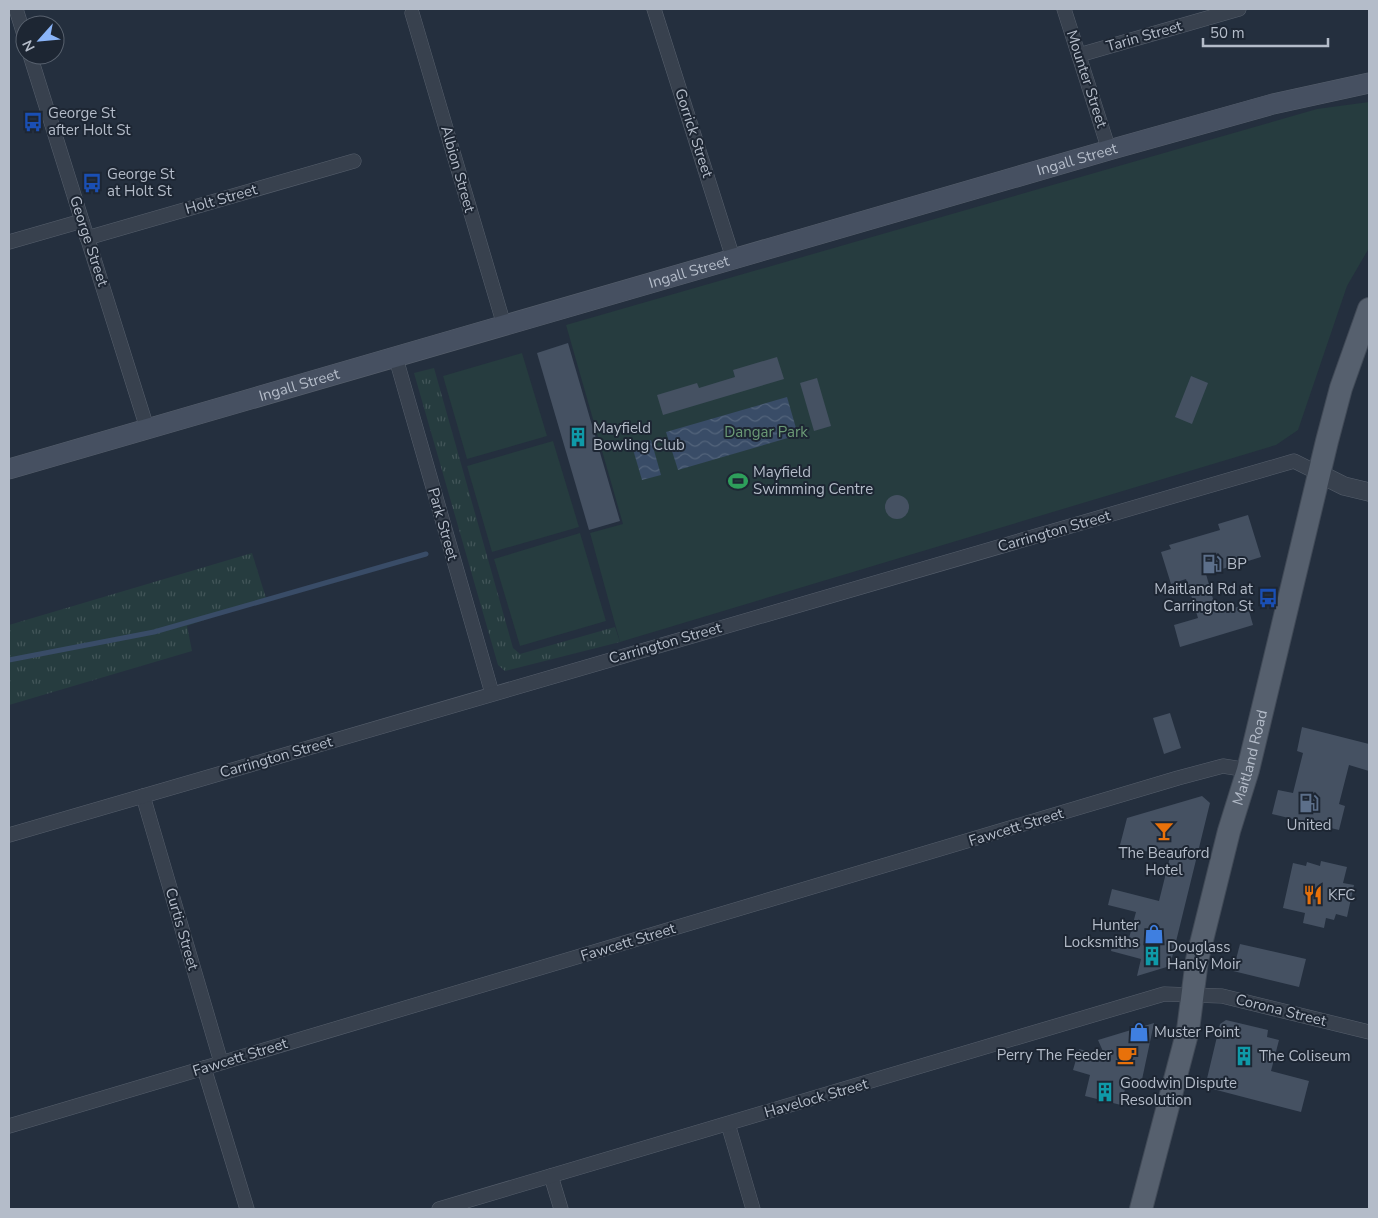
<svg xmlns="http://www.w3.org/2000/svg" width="1378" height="1218" font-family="'Nunito Sans',sans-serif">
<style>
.grass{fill:url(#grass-tufts)}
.park{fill:#263c3f}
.water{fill:url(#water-waves)}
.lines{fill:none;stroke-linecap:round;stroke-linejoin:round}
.stream{stroke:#394c67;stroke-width:5}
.building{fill:#455162}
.minor-casing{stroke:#565f6c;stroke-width:15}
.tertiary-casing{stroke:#565f6c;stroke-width:19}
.secondary-casing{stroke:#565f6c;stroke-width:21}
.primary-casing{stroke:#414a57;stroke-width:24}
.minor{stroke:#38414e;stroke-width:14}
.tertiary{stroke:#38414e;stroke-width:18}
.secondary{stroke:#465061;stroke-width:20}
.primary{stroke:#56606e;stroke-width:22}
.labels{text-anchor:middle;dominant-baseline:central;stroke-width:4;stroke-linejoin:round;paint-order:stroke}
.street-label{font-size:15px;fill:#b4bcc9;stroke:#1d2633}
.poi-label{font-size:15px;fill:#b4bcc9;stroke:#1d2633;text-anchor:start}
.park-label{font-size:15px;fill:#6b9a76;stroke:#1d2633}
</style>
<defs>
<pattern id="grass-tufts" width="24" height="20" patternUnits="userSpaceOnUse" patternTransform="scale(1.25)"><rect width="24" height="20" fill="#263c3f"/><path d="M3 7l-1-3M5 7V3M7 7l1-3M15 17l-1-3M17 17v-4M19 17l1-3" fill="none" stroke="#435659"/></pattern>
<pattern id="water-waves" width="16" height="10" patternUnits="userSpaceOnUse" patternTransform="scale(1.25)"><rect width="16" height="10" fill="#394c67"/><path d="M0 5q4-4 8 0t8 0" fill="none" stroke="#53647b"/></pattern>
</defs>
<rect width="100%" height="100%" fill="#242f3e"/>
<g class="grass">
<path d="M 434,368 L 513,648 L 520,654 L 615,627 L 620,642 L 505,671 L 498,665 L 414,373 Z"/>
<path d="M 252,553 L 266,598 L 187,626 L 192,651 L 9,705 L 9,625 Z"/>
</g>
<g class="park">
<path d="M 1369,102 L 1369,248 L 1347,286 L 1298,430 L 1276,445 L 620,642 L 590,533 L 623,524 L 566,325 L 1317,109 Z"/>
<path d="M 522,353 L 547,436 L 467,459 L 443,376 Z"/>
<path d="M 553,441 L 579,527 L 492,552 L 467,466 Z"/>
<path d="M 580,533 L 606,621 L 520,646 L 494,559 Z"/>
</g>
<g class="water">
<path d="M 787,397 L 798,435 L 678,470 L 666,432 Z"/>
<path d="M 651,440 L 661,475 L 642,480 L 632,446 Z"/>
</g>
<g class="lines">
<path class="stream" d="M 9,660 L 154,632 L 426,554"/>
</g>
<g class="building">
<path d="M 568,343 L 620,521 L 589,530 L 537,353 Z"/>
<path d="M 777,357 L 784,379 L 663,415 L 657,395 L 697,383 L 699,388 L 735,377 L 733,370 Z"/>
<path d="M 1191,376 L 1208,383 L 1192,424 L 1175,417 Z"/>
<path d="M 817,378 L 831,426 L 814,431 L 800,383 Z"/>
<circle cx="897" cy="507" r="12"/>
<path d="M 1248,515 L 1261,557 L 1206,574 L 1217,613 L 1247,604 L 1253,625 L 1180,647 L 1174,625 L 1198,618 L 1186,579 L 1171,584 L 1161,552 L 1171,549 L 1169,545 L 1220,530 L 1218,524 Z"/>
<path d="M 1170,713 L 1181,748 L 1164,754 L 1153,718 Z"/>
<path d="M 1302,727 L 1369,744 L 1369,771 L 1349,765 L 1339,804 L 1345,806 L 1339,830 L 1272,814 L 1278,790 L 1293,793 L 1303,753 L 1297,751 Z"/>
<path d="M 1202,796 L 1210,803 L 1170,966 L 1137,976 L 1141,959 L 1111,951 L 1114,938 L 1128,942 L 1136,912 L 1108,905 L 1112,889 L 1159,901 L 1170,857 L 1120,845 L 1127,818 Z"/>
<path d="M 1321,861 L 1347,867 L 1343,883 L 1354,885 L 1347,917 L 1336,914 L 1334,920 L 1326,918 L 1324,928 L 1303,923 L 1305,913 L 1283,908 L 1293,863 L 1306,866 L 1307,862 L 1320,866 Z"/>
<path d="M 1240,944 L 1306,959 L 1299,987 L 1233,971 Z"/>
<path d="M 1226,1020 L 1268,1030 L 1267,1037 L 1279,1040 L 1271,1071 L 1309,1081 L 1301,1112 L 1205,1087 L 1220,1024 Z"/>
<path d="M 1154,1023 L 1140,1089 L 1126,1085 L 1121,1105 L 1085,1096 L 1090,1075 L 1073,1070 L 1079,1049 L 1105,1056 L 1098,1040 Z"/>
</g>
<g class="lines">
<defs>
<g id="minor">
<path d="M 16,9 L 25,38"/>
<path d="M 654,9 L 733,258"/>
<path d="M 1064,9 L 1109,150"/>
<path d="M 412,13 L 504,325"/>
<path d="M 30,55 L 147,428"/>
<path d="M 1079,55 L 1239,9"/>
<path d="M 87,238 L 354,161"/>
<path d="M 9,242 L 82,221"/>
<path d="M 395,355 L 492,693"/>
<path d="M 143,796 L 221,1062"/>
<path d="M 9,835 L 1294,461 L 1320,474"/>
<path d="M 204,1068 L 247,1209"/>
<path d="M 728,1124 L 753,1209"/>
<path d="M 9,1126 L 1178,778 L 1223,766 L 1248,770"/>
<path d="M 551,1176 L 561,1209"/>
<path d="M 439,1209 L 1164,994 L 1222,996 L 1369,1032"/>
</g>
<path id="tertiary" d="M 1320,474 L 1344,486 L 1369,492"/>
<g id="secondary">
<path id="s1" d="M 9,469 L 1109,150 L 1273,104 L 1369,83"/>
</g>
<g id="primary">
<path id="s2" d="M 1141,1209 L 1188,1030 L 1197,960 L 1229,831 L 1248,770 L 1327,441 L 1341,388 L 1369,309"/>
</g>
</defs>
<use href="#minor" class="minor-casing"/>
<use href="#tertiary" class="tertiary-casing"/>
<use href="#secondary" class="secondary-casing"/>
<use href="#primary" class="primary-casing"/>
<use href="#minor" class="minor"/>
<use href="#tertiary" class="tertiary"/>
<use href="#secondary" class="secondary"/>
<use href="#primary" class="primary"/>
</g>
<defs>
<symbol id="bus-bare" viewBox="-9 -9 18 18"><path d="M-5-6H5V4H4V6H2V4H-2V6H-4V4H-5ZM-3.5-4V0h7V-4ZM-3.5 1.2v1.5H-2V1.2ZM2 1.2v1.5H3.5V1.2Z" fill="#1a4fb4" stroke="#1d2633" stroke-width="2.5" paint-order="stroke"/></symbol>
<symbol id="building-bare" viewBox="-9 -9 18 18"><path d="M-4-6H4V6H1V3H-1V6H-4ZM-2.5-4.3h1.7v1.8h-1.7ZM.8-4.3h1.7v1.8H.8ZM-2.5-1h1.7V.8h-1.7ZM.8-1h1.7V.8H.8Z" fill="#0f9aa8" stroke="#1d2633" stroke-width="2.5" paint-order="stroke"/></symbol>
<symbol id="stadium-bare" viewBox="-9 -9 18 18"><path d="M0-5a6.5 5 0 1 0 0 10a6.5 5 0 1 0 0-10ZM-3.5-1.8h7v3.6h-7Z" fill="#2e9e5b" stroke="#1d2633" stroke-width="2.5" paint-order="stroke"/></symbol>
<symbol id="fuel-bare" viewBox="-9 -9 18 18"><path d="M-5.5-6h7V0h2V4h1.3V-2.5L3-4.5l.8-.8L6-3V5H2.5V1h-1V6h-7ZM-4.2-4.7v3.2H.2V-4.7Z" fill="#5c6f8a" stroke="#1d2633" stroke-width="2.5" paint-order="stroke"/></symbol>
<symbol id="bar-bare" viewBox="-9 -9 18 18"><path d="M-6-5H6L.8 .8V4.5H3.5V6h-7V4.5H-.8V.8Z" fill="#e8710a" stroke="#1d2633" stroke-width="2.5" paint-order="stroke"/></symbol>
<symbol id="restaurant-bare" viewBox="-9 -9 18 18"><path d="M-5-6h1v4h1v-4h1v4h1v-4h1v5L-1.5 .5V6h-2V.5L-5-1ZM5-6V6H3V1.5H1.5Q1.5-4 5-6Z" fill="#e8710a" stroke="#1d2633" stroke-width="2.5" paint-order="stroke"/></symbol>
<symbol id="shop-bare" viewBox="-9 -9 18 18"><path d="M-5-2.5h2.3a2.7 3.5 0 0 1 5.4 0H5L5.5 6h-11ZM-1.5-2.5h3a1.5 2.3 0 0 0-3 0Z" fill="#3f7fe0" stroke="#1d2633" stroke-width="2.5" paint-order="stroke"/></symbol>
<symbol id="cafe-bare" viewBox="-9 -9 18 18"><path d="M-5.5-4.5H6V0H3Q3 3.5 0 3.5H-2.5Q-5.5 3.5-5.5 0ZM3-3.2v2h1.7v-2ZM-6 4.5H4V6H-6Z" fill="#e8710a" stroke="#1d2633" stroke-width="2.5" paint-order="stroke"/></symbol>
</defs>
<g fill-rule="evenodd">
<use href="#bus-bare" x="19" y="108" width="28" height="28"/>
<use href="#bus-bare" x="78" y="169" width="28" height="28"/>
<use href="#building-bare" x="564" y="423" width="28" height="28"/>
<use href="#stadium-bare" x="724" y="467" width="28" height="28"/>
<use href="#fuel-bare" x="1198" y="550" width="28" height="28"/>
<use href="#bus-bare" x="1254" y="584" width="28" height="28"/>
<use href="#fuel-bare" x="1295" y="789" width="28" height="28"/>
<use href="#bar-bare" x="1150" y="817" width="28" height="28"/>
<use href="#restaurant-bare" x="1299" y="881" width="28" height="28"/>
<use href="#shop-bare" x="1140" y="920" width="28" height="28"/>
<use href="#building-bare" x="1138" y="942" width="28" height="28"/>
<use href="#shop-bare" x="1125" y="1018" width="28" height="28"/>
<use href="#cafe-bare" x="1113" y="1041" width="28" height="28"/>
<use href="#building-bare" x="1230" y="1042" width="28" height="28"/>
<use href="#building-bare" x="1091" y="1078" width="28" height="28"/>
</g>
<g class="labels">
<g class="street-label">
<text transform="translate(1144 36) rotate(-16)">Tarin Street</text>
<text transform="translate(1087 79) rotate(72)">Mounter Street</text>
<text transform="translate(694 133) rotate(72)">Gorrick Street</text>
<text stroke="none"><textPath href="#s1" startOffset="1112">Ingall Street</textPath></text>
<text transform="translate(458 169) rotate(74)">Albion Street</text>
<text transform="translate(221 199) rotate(-16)">Holt Street</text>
<text transform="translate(89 241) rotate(72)">George Street</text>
<text stroke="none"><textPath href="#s1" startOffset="708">Ingall Street</textPath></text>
<text stroke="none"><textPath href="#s1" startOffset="302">Ingall Street</textPath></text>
<text transform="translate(443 524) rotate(74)">Park Street</text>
<text transform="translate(1054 531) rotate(-16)">Carrington Street</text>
<text transform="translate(665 643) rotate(-16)">Carrington Street</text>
<text transform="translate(276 757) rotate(-16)">Carrington Street</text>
<text stroke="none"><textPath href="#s2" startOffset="465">Maitland Road</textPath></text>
<text transform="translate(1016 827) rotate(-17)">Fawcett Street</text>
<text transform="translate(182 929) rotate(74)">Curtis Street</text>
<text transform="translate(628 942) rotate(-17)">Fawcett Street</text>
<text transform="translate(1281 1010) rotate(14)">Corona Street</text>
<text transform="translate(240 1057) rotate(-17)">Fawcett Street</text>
<text transform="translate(816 1098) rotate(-16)">Havelock Street</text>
</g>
<g class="poi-label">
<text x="48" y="113">George St<tspan x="48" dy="17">after Holt St</tspan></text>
<text x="107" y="174">George St<tspan x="107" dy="17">at Holt St</tspan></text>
<text x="593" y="428">Mayfield<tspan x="593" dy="17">Bowling Club</tspan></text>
<text x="753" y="472">Mayfield<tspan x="753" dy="17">Swimming Centre</tspan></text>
<text x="1227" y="564">BP</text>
<text x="1253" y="589" text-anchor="end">Maitland Rd at<tspan x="1253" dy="17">Carrington St</tspan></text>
<text x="1309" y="825" text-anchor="middle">United</text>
<text x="1164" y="853" text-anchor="middle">The Beauford<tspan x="1164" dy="17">Hotel</tspan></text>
<text x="1328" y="895">KFC</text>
<text x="1139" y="925" text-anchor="end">Hunter<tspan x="1139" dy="17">Locksmiths</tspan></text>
<text x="1167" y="947">Douglass<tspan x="1167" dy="17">Hanly Moir</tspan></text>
<text x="1154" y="1032">Muster Point</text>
<text x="1112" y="1055" text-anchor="end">Perry The Feeder</text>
<text x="1259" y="1056">The Coliseum</text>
<text x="1120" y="1083">Goodwin Dispute<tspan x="1120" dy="17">Resolution</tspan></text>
</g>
<g class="park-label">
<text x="766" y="432">Dangar Park</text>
</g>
</g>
<rect width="1378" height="1218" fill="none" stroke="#b4bcc9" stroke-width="20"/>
<g transform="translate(40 40) rotate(243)"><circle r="24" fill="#1d2633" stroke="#59626f"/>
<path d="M0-4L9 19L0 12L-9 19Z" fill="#8ab4f8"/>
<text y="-8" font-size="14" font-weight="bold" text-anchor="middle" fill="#b4bcc9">N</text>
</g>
<path d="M1203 38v8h125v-8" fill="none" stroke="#b4bcc9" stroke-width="2.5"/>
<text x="1210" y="38" font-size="15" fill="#b4bcc9" stroke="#1d2633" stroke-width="4" paint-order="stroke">50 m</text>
</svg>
